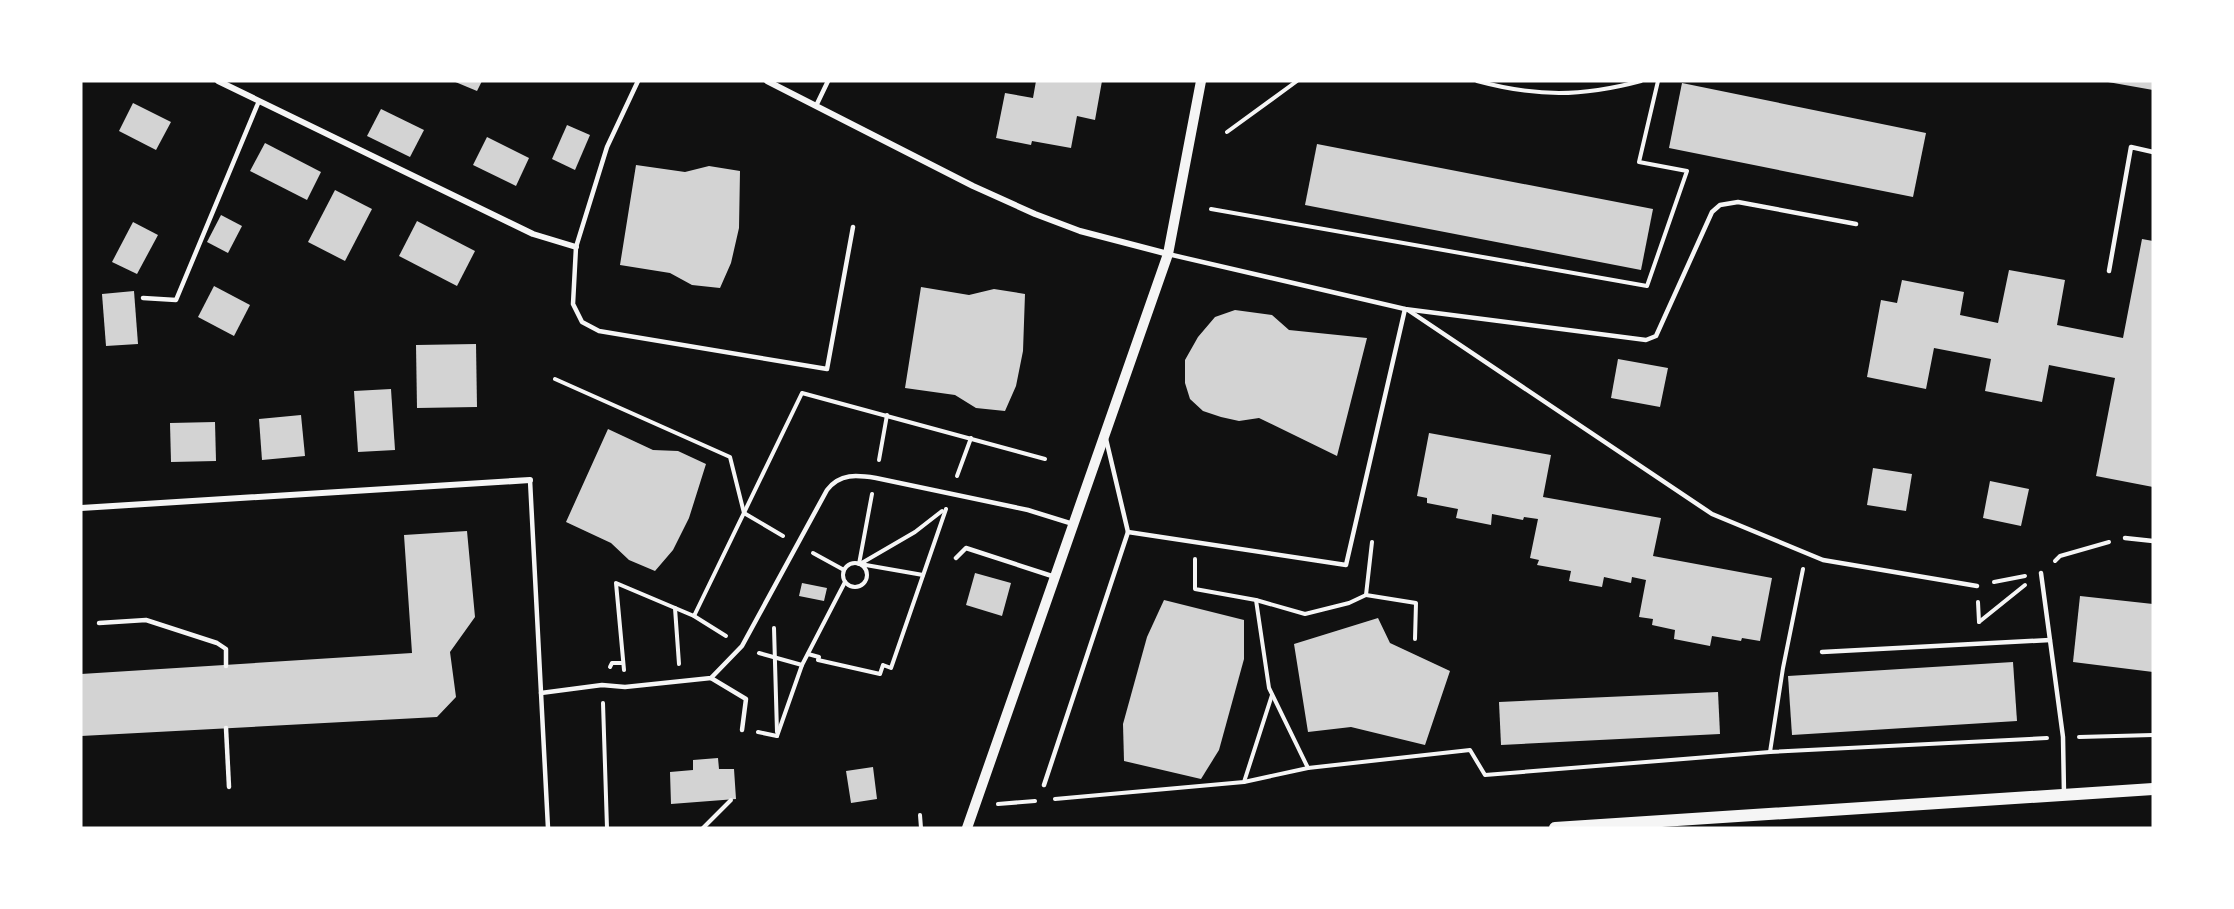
<svg xmlns="http://www.w3.org/2000/svg" width="2234" height="909" font-family="Arial,sans-serif">
<style>
.building{fill:#d3d3d3}
.lines{fill:none;stroke-linecap:round;stroke-linejoin:round}
.path{stroke:#f5f5f5;stroke-width:4}
.service{stroke:#f5f5f5;stroke-width:4.5}
.minor{stroke:#f5f5f5;stroke-width:6}
.tertiary{stroke:#f5f5f5;stroke-width:10}
.secondary{stroke:#f5f5f5;stroke-width:12}
</style>
<rect width="100%" height="100%" fill="#111"/>
<g class="building">
<path d="M 453,81 L 482,81 L 477,91 Z"/>
<path d="M 1036,81 L 1102,81 L 1095,120 L 1077,116 L 1071,148 L 1032,141 L 1031,145 L 996,138 L 1005,93 L 1033,98 Z"/>
<path d="M 2108,81 L 2153,81 L 2153,90 L 2108,82 Z"/>
<path d="M 1682,83 L 1926,133 L 1913,197 L 1669,148 Z"/>
<path d="M 133,103 L 171,122 L 156,150 L 119,131 Z"/>
<path d="M 381,109 L 424,130 L 410,157 L 367,136 Z"/>
<path d="M 567,125 L 590,135 L 575,170 L 552,159 Z"/>
<path d="M 487,137 L 529,158 L 516,186 L 473,165 Z"/>
<path d="M 265,143 L 321,172 L 307,200 L 250,171 Z"/>
<path d="M 1317,144 L 1653,209 L 1641,270 L 1305,205 Z"/>
<path d="M 636,165 L 685,172 L 709,166 L 740,171 L 739,228 L 731,263 L 720,288 L 692,285 L 670,273 L 620,265 Z"/>
<path d="M 335,190 L 372,209 L 345,261 L 308,242 Z"/>
<path d="M 221,215 L 242,226 L 228,253 L 207,242 Z"/>
<path d="M 417,221 L 475,251 L 457,286 L 399,256 Z"/>
<path d="M 133,222 L 158,235 L 137,274 L 112,262 Z"/>
<path d="M 2142,239 L 2153,241 L 2153,487 L 2096,476 L 2115,378 L 2049,365 L 2042,402 L 1985,391 L 1991,359 L 1934,348 L 1926,389 L 1867,377 L 1881,300 L 1897,303 L 1902,280 L 1964,292 L 1960,315 L 1998,323 L 2009,270 L 2065,280 L 2057,325 L 2123,338 Z"/>
<path d="M 214,286 L 250,305 L 234,336 L 198,317 Z"/>
<path d="M 921,287 L 969,295 L 994,289 L 1025,294 L 1023,351 L 1016,386 L 1005,411 L 976,408 L 955,395 L 905,388 Z"/>
<path d="M 134,291 L 138,344 L 106,346 L 102,294 Z"/>
<path d="M 1235,310 L 1272,315 L 1289,330 L 1367,338 L 1337,456 L 1259,418 L 1239,421 L 1221,417 L 1203,411 L 1190,399 L 1185,383 L 1185,360 L 1198,337 L 1215,317 Z"/>
<path d="M 476,344 L 477,407 L 417,408 L 416,345 Z"/>
<path d="M 1618,359 L 1668,368 L 1660,407 L 1611,398 Z"/>
<path d="M 391,389 L 395,450 L 358,452 L 354,391 Z"/>
<path d="M 301,415 L 305,456 L 262,460 L 259,419 Z"/>
<path d="M 215,422 L 216,461 L 171,462 L 170,423 Z"/>
<path d="M 608,429 L 653,450 L 678,451 L 706,464 L 689,518 L 673,550 L 655,571 L 629,560 L 611,543 L 566,522 Z"/>
<path d="M 1429,433 L 1551,455 L 1543,497 L 1661,518 L 1653,556 L 1772,578 L 1760,641 L 1742,638 L 1741,641 L 1712,636 L 1710,646 L 1674,639 L 1675,630 L 1652,625 L 1653,619 L 1639,617 L 1646,580 L 1632,577 L 1631,583 L 1604,577 L 1602,587 L 1569,581 L 1571,571 L 1537,565 L 1539,560 L 1530,558 L 1538,519 L 1524,517 L 1523,520 L 1492,514 L 1491,525 L 1456,518 L 1458,509 L 1427,503 L 1427,498 L 1417,496 Z"/>
<path d="M 1873,468 L 1912,474 L 1906,511 L 1867,505 Z"/>
<path d="M 1990,481 L 2029,489 L 2021,526 L 1983,518 Z"/>
<path d="M 467,531 L 475,617 L 450,652 L 456,697 L 437,717 L 81,736 L 81,674 L 412,653 L 404,535 Z"/>
<path d="M 975,573 L 1011,583 L 1002,616 L 966,605 Z"/>
<path d="M 802,583 L 827,588 L 824,601 L 799,596 Z"/>
<path d="M 2080,596 L 2153,604 L 2153,672 L 2073,662 Z"/>
<path d="M 1164,600 L 1244,620 L 1244,659 L 1219,750 L 1201,779 L 1124,761 L 1123,724 L 1147,637 Z"/>
<path d="M 1378,618 L 1390,643 L 1450,671 L 1425,745 L 1351,727 L 1308,732 L 1294,644 Z"/>
<path d="M 2013,662 L 2017,721 L 1792,735 L 1788,676 Z"/>
<path d="M 1718,692 L 1720,734 L 1501,745 L 1499,702 Z"/>
<path d="M 718,758 L 719,769 L 734,769 L 736,799 L 671,804 L 670,772 L 693,770 L 693,760 Z"/>
<path d="M 873,767 L 877,799 L 851,803 L 846,771 Z"/>
</g>
<g class="lines">
<g class="path">
<path d="M 1477,81 C 1537,97 1581,97 1641,81"/>
<path d="M 1227,132 L 1297,81"/>
<path d="M 1211,209 L 1647,286 L 1687,171 L 1639,162 L 1658,81"/>
<path d="M 555,379 L 730,457 L 744,513 L 783,536"/>
<path d="M 879,460 L 887,415"/>
<path d="M 957,476 L 971,438"/>
<path d="M 813,553 L 844,570"/>
<path d="M 1195,559 L 1195,589 L 1256,600 L 1269,688 L 1308,768"/>
<path d="M 2055,561 L 2060,556 L 2109,542"/>
<circle cx="855" cy="575" r="12"/>
<path d="M 859,564 L 872,494"/>
<path d="M 860,564 L 915,532 L 942,511"/>
<path d="M 860,564 L 923,575"/>
<path d="M 1803,569 L 1783,668 L 1770,752 L 2047,738"/>
<path d="M 1994,582 L 2025,576"/>
<path d="M 1366,595 L 1416,603 L 1415,639"/>
<path d="M 1256,600 L 1305,614 L 1349,603 L 1366,595 L 1372,542"/>
<path d="M 1978,602 L 1979,622"/>
<path d="M 675,608 L 679,664"/>
<path d="M 694,616 L 726,636"/>
<path d="M 1979,622 L 2025,585"/>
<path d="M 774,628 L 777,732"/>
<path d="M 759,653 L 802,665"/>
<path d="M 808,654 L 819,657 L 818,660 L 880,674 L 883,665 L 891,668 L 946,509"/>
<path d="M 610,667 L 612,663 L 623,663"/>
<path d="M 624,670 L 616,583 L 694,616 L 802,393 L 1045,459"/>
<path d="M 603,703 L 607,828"/>
<path d="M 758,732 L 777,736"/>
<path d="M 777,736 L 802,665 L 845,582"/>
<path d="M 2079,737 L 2153,735"/>
<path d="M 1244,782 L 1272,695"/>
<path d="M 1055,799 L 1244,782 L 1308,768 L 1470,750 L 1485,775 L 1770,752"/>
<path d="M 998,804 L 1035,801"/>
<path d="M 920,815 L 921,828"/>
<path d="M 703,828 L 731,800"/>
</g>
<g class="service">
<path d="M 638,81 L 607,147 L 576,247 L 573,304 L 582,322 L 599,331 L 827,369 L 853,227"/>
<path d="M 816,106 L 828,81"/>
<path d="M 1168,254 L 1405,309 L 1646,340 L 1656,336 L 1712,212 L 1720,205 L 1738,202 L 1856,224"/>
<path d="M 2109,271 L 2131,147 L 2153,152"/>
<path d="M 143,298 L 176,300 L 259,101"/>
<path d="M 1408,310 L 1712,514 L 1823,560 L 1977,586"/>
<path d="M 1106,439 L 1128,532 L 1346,565 L 1405,309"/>
<path d="M 530,480 L 548,828"/>
<path d="M 2125,538 L 2153,541"/>
<path d="M 956,558 L 966,548 L 1055,577"/>
<path d="M 2041,573 L 2063,737 L 2064,794"/>
<path d="M 99,623 L 146,620 L 217,643 L 226,649 L 226,666"/>
<path d="M 1822,652 L 2050,640"/>
<path d="M 711,678 L 746,699 L 742,730"/>
<path d="M 541,693 L 602,685 L 625,687 L 711,678 L 742,646 L 827,490 C 840,473 857,475 876,478 L 1028,510 L 1073,524"/>
<path d="M 226,728 L 229,787"/>
<path d="M 1044,785 L 1128,532"/>
</g>
<g class="minor">
<path d="M 218,81 L 533,234 L 576,247"/>
<path d="M 767,81 L 973,186 L 1035,214 L 1080,231 L 1168,254"/>
<path d="M 81,508 L 530,480"/>
</g>
<path class="tertiary" d="M 967,828 L 1168,254 L 1201,81"/>
<path class="secondary" d="M 1555,828 L 2153,789"/>
</g>
<rect width="2234" height="909" fill="none" stroke="#ffffff" stroke-width="165"/>
</svg>
